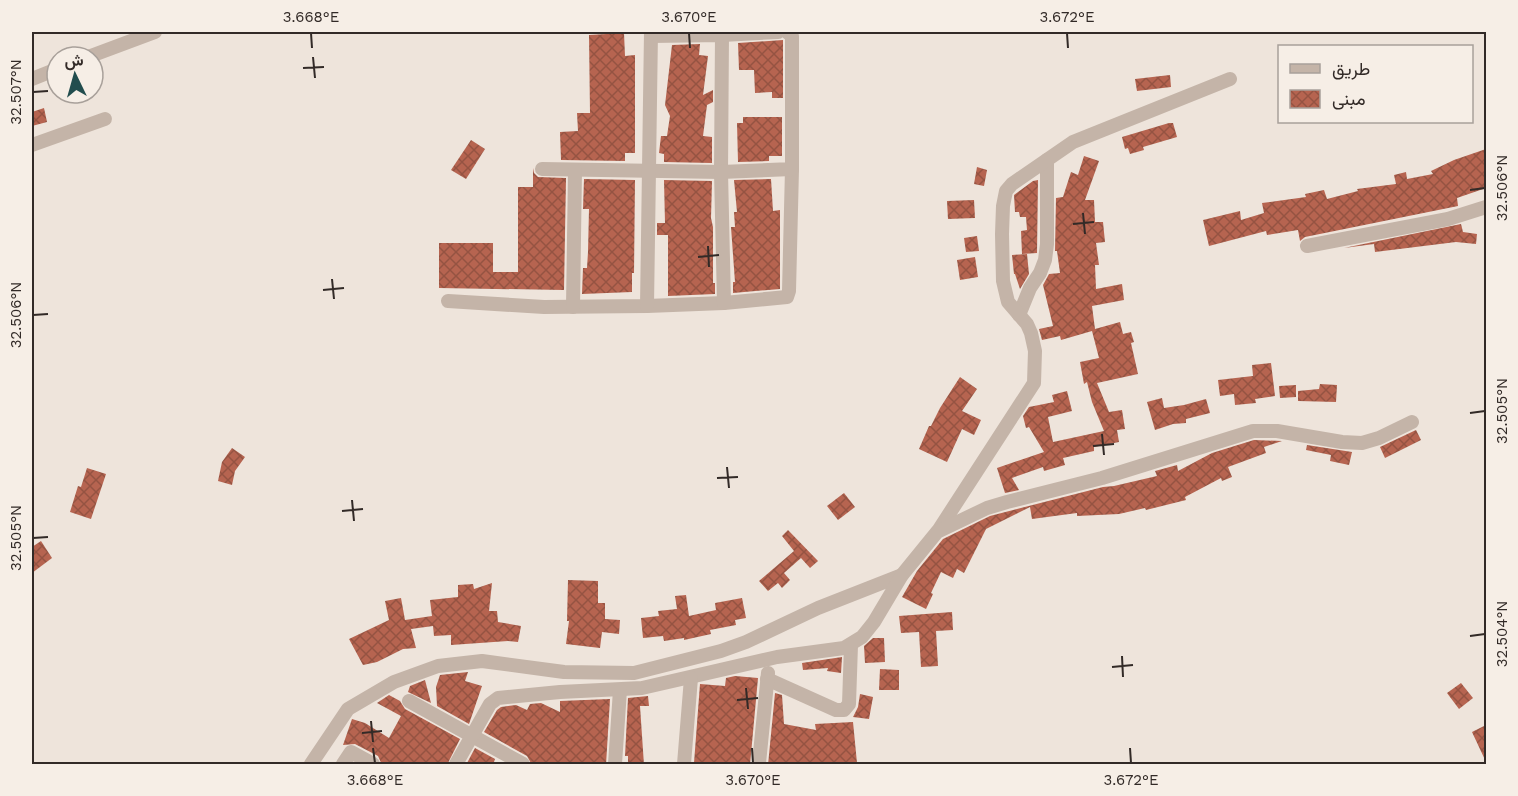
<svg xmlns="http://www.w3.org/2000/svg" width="1518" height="796" font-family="'Work Sans',Vazirmatn,sans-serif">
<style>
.building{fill:url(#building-cross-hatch)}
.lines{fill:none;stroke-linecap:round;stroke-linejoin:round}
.minor{stroke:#c4b4a8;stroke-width:14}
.ticks{fill:none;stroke:#322a27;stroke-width:2}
.neatline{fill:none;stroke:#322a27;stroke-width:2}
.ticks-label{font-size:15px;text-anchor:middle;fill:#322a27}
</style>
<defs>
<pattern id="building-cross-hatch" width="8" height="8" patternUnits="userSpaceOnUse" patternTransform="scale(1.5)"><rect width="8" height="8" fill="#b66450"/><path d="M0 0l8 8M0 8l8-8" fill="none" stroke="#955342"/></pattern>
</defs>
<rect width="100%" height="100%" fill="#eee4db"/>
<g class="building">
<path d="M 624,33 L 625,56 L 635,55 L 635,153 L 625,153 L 625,161 L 561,160 L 560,132 L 578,131 L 577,113 L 590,113 L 589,35 Z"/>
<path d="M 783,40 L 783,98 L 772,98 L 772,92 L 755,93 L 754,70 L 739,70 L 738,43 Z"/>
<path d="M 700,44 L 699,55 L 708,56 L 703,95 L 713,90 L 713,102 L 707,105 L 703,136 L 712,137 L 712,163 L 664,162 L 664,154 L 659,153 L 661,136 L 667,136 L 670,116 L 665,105 L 672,45 Z"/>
<path d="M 1170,75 L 1171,87 L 1137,91 L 1135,79 Z"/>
<path d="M 44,108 L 47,122 L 32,126 L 32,112 Z"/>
<path d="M 743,117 L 782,117 L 782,156 L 769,156 L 769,161 L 738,162 L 737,123 L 743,123 Z"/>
<path d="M 1169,123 L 1173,123 L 1177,137 L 1143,147 L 1144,150 L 1130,154 L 1128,148 L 1125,149 L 1122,137 Z"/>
<path d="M 471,140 L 485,149 L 466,179 L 451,170 Z"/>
<path d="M 1486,149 L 1486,188 L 1457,198 L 1458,206 L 1305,237 L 1300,241 L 1298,230 L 1267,235 L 1266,231 L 1209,246 L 1203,220 L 1240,211 L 1241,220 L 1264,213 L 1262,203 L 1306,197 L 1305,194 L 1324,190 L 1327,199 L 1358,191 L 1357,189 L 1396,184 L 1394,175 L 1406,172 L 1407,179 L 1433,174 L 1431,171 L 1454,160 Z"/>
<path d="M 1084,156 L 1099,161 L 1085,200 L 1094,200 L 1095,222 L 1103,222 L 1105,242 L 1096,243 L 1099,265 L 1095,265 L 1096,289 L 1122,284 L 1124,300 L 1092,306 L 1095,329 L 1120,322 L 1123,334 L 1131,332 L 1134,342 L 1131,343 L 1138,374 L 1097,383 L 1109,412 L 1122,410 L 1125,429 L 1117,430 L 1119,442 L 1094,447 L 1094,451 L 1063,458 L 1065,465 L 1044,471 L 1043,467 L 1012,478 L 1019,490 L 1005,493 L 997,468 L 1044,452 L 1029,427 L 1026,428 L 1023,416 L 1029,407 L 1054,402 L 1052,395 L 1067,391 L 1072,411 L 1048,417 L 1053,442 L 1104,431 L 1092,402 L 1087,382 L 1084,384 L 1080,362 L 1099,358 L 1092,331 L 1061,340 L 1060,336 L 1042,340 L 1039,329 L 1053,326 L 1043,285 L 1049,274 L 1060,273 L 1057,251 L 1055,251 L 1056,198 L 1063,197 L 1071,172 L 1078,175 Z"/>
<path d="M 977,167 L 987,170 L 984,186 L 974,184 Z"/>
<path d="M 533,168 L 534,173 L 538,177 L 566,178 L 564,290 L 439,288 L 439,243 L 493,243 L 493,272 L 518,272 L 518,187 L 533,187 Z"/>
<path d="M 584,179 L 635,180 L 634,273 L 632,273 L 632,292 L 582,294 L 583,268 L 587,268 L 588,252 L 589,209 L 583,209 Z"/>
<path d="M 771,179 L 773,211 L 780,210 L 780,289 L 733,293 L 733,282 L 735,282 L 731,227 L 735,227 L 734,212 L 737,212 L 734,180 Z"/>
<path d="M 664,180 L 712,181 L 711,218 L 713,227 L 713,283 L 715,283 L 715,294 L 668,296 L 668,235 L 657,235 L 657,223 L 665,223 Z"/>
<path d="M 1038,180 L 1037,253 L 1022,254 L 1021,231 L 1027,230 L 1026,217 L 1020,217 L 1019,212 L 1015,212 L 1014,195 L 1033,181 Z"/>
<path d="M 974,200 L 975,218 L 948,219 L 947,201 Z"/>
<path d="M 1461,224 L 1463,232 L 1477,234 L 1476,244 L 1456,242 L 1375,252 L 1374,244 L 1344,248 Z"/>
<path d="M 977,236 L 979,251 L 966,252 L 964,238 Z"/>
<path d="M 1027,254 L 1029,274 L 1020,289 L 1015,274 L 1014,274 L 1012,255 Z"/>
<path d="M 975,257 L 978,277 L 960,280 L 957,260 Z"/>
<path d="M 1271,363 L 1275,396 L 1255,399 L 1256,403 L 1235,405 L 1234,394 L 1220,396 L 1218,380 L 1253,376 L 1252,365 Z"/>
<path d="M 960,377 L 977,389 L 962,411 L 981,420 L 974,435 L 962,429 L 947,462 L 919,449 L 929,426 L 931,426 L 940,408 Z"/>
<path d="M 1320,384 L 1337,385 L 1336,402 L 1298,401 L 1298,391 L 1319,389 Z"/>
<path d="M 1296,385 L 1296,397 L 1280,398 L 1279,386 Z"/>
<path d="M 1162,398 L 1164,408 L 1184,405 L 1206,399 L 1210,413 L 1186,419 L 1186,423 L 1173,424 L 1155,430 L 1147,402 Z"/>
<path d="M 1416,430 L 1421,440 L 1385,458 L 1380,447 Z"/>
<path d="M 1254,440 L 1282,441 L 1264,447 L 1266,453 L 1228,467 L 1232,477 L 1222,481 L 1221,478 L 1185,497 L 1186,500 L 1146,510 L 1145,508 L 1119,514 L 1077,516 L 1077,513 L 1032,519 L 1030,507 L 986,529 L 964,573 L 957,569 L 953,578 L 941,572 L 931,593 L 933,594 L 926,609 L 902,597 L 917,571 L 943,539 L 990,516 L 1103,487 L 1114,486 L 1157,476 L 1155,471 L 1177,465 L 1178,471 L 1212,453 Z"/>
<path d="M 1307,445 L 1352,452 L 1349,465 L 1330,461 L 1331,455 L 1306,450 Z"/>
<path d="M 232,448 L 245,457 L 235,471 L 232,485 L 218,481 L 222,462 Z"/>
<path d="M 87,468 L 106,474 L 91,519 L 70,512 L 78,486 L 81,487 Z"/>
<path d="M 844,493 L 855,507 L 838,520 L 827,506 Z"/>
<path d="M 788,530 L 818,561 L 810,568 L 801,558 L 784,573 L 790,580 L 782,588 L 778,583 L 768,591 L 759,581 L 794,551 L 782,536 Z"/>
<path d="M 41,541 L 52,558 L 32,573 L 32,547 Z"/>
<path d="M 568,580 L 598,581 L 598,603 L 605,603 L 605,619 L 620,620 L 619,634 L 602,632 L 600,648 L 566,644 L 569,621 L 567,621 Z"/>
<path d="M 492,583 L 489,611 L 497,611 L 498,622 L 521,626 L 518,642 L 508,641 L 451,645 L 451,635 L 434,636 L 433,626 L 411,629 L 416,648 L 403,649 L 377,662 L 363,665 L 349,639 L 389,620 L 385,601 L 401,598 L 405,620 L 432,616 L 430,600 L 458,597 L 458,585 L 473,584 L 474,589 Z"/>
<path d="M 686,595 L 689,616 L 716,610 L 715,603 L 742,598 L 746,618 L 735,620 L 736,625 L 710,630 L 711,634 L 684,640 L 684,638 L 664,641 L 663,636 L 643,638 L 641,618 L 659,616 L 658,611 L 677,609 L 675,596 Z"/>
<path d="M 952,612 L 953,630 L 936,631 L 938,666 L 921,667 L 919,632 L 901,633 L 899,616 Z"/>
<path d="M 873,638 L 884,638 L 885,662 L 865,663 L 864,646 Z"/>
<path d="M 842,657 L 841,673 L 827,671 L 828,668 L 803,670 L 802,663 Z"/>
<path d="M 880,669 L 899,670 L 899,690 L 879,690 Z"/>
<path d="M 468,672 L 465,681 L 482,686 L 469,724 L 437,706 L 436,687 L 440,675 Z"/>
<path d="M 735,676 L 758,678 L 750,765 L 721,765 L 721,762 L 694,763 L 700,684 L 725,686 L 726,678 Z"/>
<path d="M 425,680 L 431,703 L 408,692 L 410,686 Z"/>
<path d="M 1461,683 L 1473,698 L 1459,709 L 1447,693 Z"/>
<path d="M 775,693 L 782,695 L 784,724 L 816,730 L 815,724 L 853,722 L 857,763 L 768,765 Z"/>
<path d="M 860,694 L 873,697 L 869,719 L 853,717 L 858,707 Z"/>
<path d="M 389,695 L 400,701 L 405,709 L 460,739 L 447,765 L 382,765 L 378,756 L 355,744 L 343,745 L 352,719 L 365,723 L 389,738 L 401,716 L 377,703 Z"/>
<path d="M 648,696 L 649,706 L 640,706 L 644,765 L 628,765 L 628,756 L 625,756 L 628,698 Z"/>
<path d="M 610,699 L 606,765 L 532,765 L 527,756 L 484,732 L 497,710 L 501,707 L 516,705 L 527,710 L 530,704 L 541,703 L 560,712 L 560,701 Z"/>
<path d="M 1486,725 L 1486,762 L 1472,732 Z"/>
<path d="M 475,748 L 495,759 L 493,765 L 466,765 Z"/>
</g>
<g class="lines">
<g class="minor">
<path d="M 722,35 L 778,32"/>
<path d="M 88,57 L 155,32"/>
<path d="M 32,79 L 57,69"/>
<path d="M 32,145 L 105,119"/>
<path d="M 542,169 L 721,172 L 722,35 L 651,36"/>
<path d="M 1307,246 L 1448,219 L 1486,207"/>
<path d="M 448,301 L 544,307 L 647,306 L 724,303 L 787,297 L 789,291 L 792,169"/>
<path d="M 724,303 L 721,172 L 792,169 L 792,36 L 787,32"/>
<path d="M 647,306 L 651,32"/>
<path d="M 573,307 L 575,170"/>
<path d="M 1019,315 L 1030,288 L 1040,273 L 1045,260 L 1047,244 L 1047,160"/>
<path d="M 938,531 L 1034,383 L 1035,351 L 1031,333 L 1027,324 L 1008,302 L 1003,281 L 1002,234 L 1003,206 L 1006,191 L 1012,184 L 1073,142 L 1230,79"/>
<path d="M 767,679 L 836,710 L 844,710 L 849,704 L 851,645"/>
<path d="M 409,701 L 523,764"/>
<path d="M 759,763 L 768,673"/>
<path d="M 311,764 L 348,709 L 394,682 L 438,666 L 482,661 L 564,672 L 634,673 L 721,651 L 746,642 L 818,608 L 902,575"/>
<path d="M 343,764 L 351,752 L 373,764"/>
<path d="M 456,764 L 490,704 L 498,698 L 560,692 L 642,688 L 777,657 L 844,648 L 862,637 L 874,622 L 902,575 L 937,532 L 987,508 L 1007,502 L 1102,478 L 1253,431 L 1277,431 L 1342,442 L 1362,443 L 1379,438 L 1412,422"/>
<path d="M 615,764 L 620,690"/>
<path d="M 684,764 L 691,678"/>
</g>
</g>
<path class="ticks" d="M 311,33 L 312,48M 689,33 L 690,48M 1067,33 L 1068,48M 313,57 L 315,78M 303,68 L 324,67M 33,92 L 48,91M 1470,190 L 1485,188M 1083,213 L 1085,234M 1073,224 L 1094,222M 708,246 L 709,267M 698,257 L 719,255M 332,279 L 334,299M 323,290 L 344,288M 33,315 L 48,314M 1470,413 L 1485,411M 1102,434 L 1104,455M 1093,446 L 1114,444M 727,467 L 729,488M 717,478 L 738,477M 352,500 L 354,521M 342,511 L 363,509M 33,538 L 48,537M 1470,636 L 1485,634M 1122,656 L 1123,677M 1112,667 L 1133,665M 746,688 L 748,709M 737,700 L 758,698M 371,721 L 373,742M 362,733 L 382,731M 373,748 L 375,763M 752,748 L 753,763M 1130,748 L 1131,763"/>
<rect width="1518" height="796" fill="none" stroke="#f6eee6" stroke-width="66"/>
<rect x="1278" y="45" width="195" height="78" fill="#f6eee6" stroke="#a8a09a" stroke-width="1.5"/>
<rect x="1290" y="64" width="30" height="9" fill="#c4b4a8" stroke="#a8a09a" stroke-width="1.5"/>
<text x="1332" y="75" font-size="18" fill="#322a27">طريق</text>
<rect x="1290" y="90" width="30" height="18" fill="url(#building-cross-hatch)" stroke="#a8a09a" stroke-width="1.5"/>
<text x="1332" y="105" font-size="18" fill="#322a27">مبنى</text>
<g transform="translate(75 75) rotate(355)"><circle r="28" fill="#f6eee6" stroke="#a8a09a" stroke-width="1.5"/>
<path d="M0-4.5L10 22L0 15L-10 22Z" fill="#224d4e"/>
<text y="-9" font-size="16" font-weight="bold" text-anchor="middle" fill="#322a27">ش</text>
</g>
<rect x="33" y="33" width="1452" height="730" class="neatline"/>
<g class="ticks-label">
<text x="311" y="22">3.668°E</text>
<text x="689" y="22">3.670°E</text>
<text x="1067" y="22">3.672°E</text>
<text transform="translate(16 92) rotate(-90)" y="5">32.507°N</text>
<text transform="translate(1502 188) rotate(-90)" y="5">32.506°N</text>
<text transform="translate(16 315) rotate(-90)" y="5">32.506°N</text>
<text transform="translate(1502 411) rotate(-90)" y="5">32.505°N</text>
<text transform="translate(16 538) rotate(-90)" y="5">32.505°N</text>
<text transform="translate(1502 634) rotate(-90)" y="5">32.504°N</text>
<text x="375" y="785">3.668°E</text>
<text x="753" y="785">3.670°E</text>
<text x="1131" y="785">3.672°E</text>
</g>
</svg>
